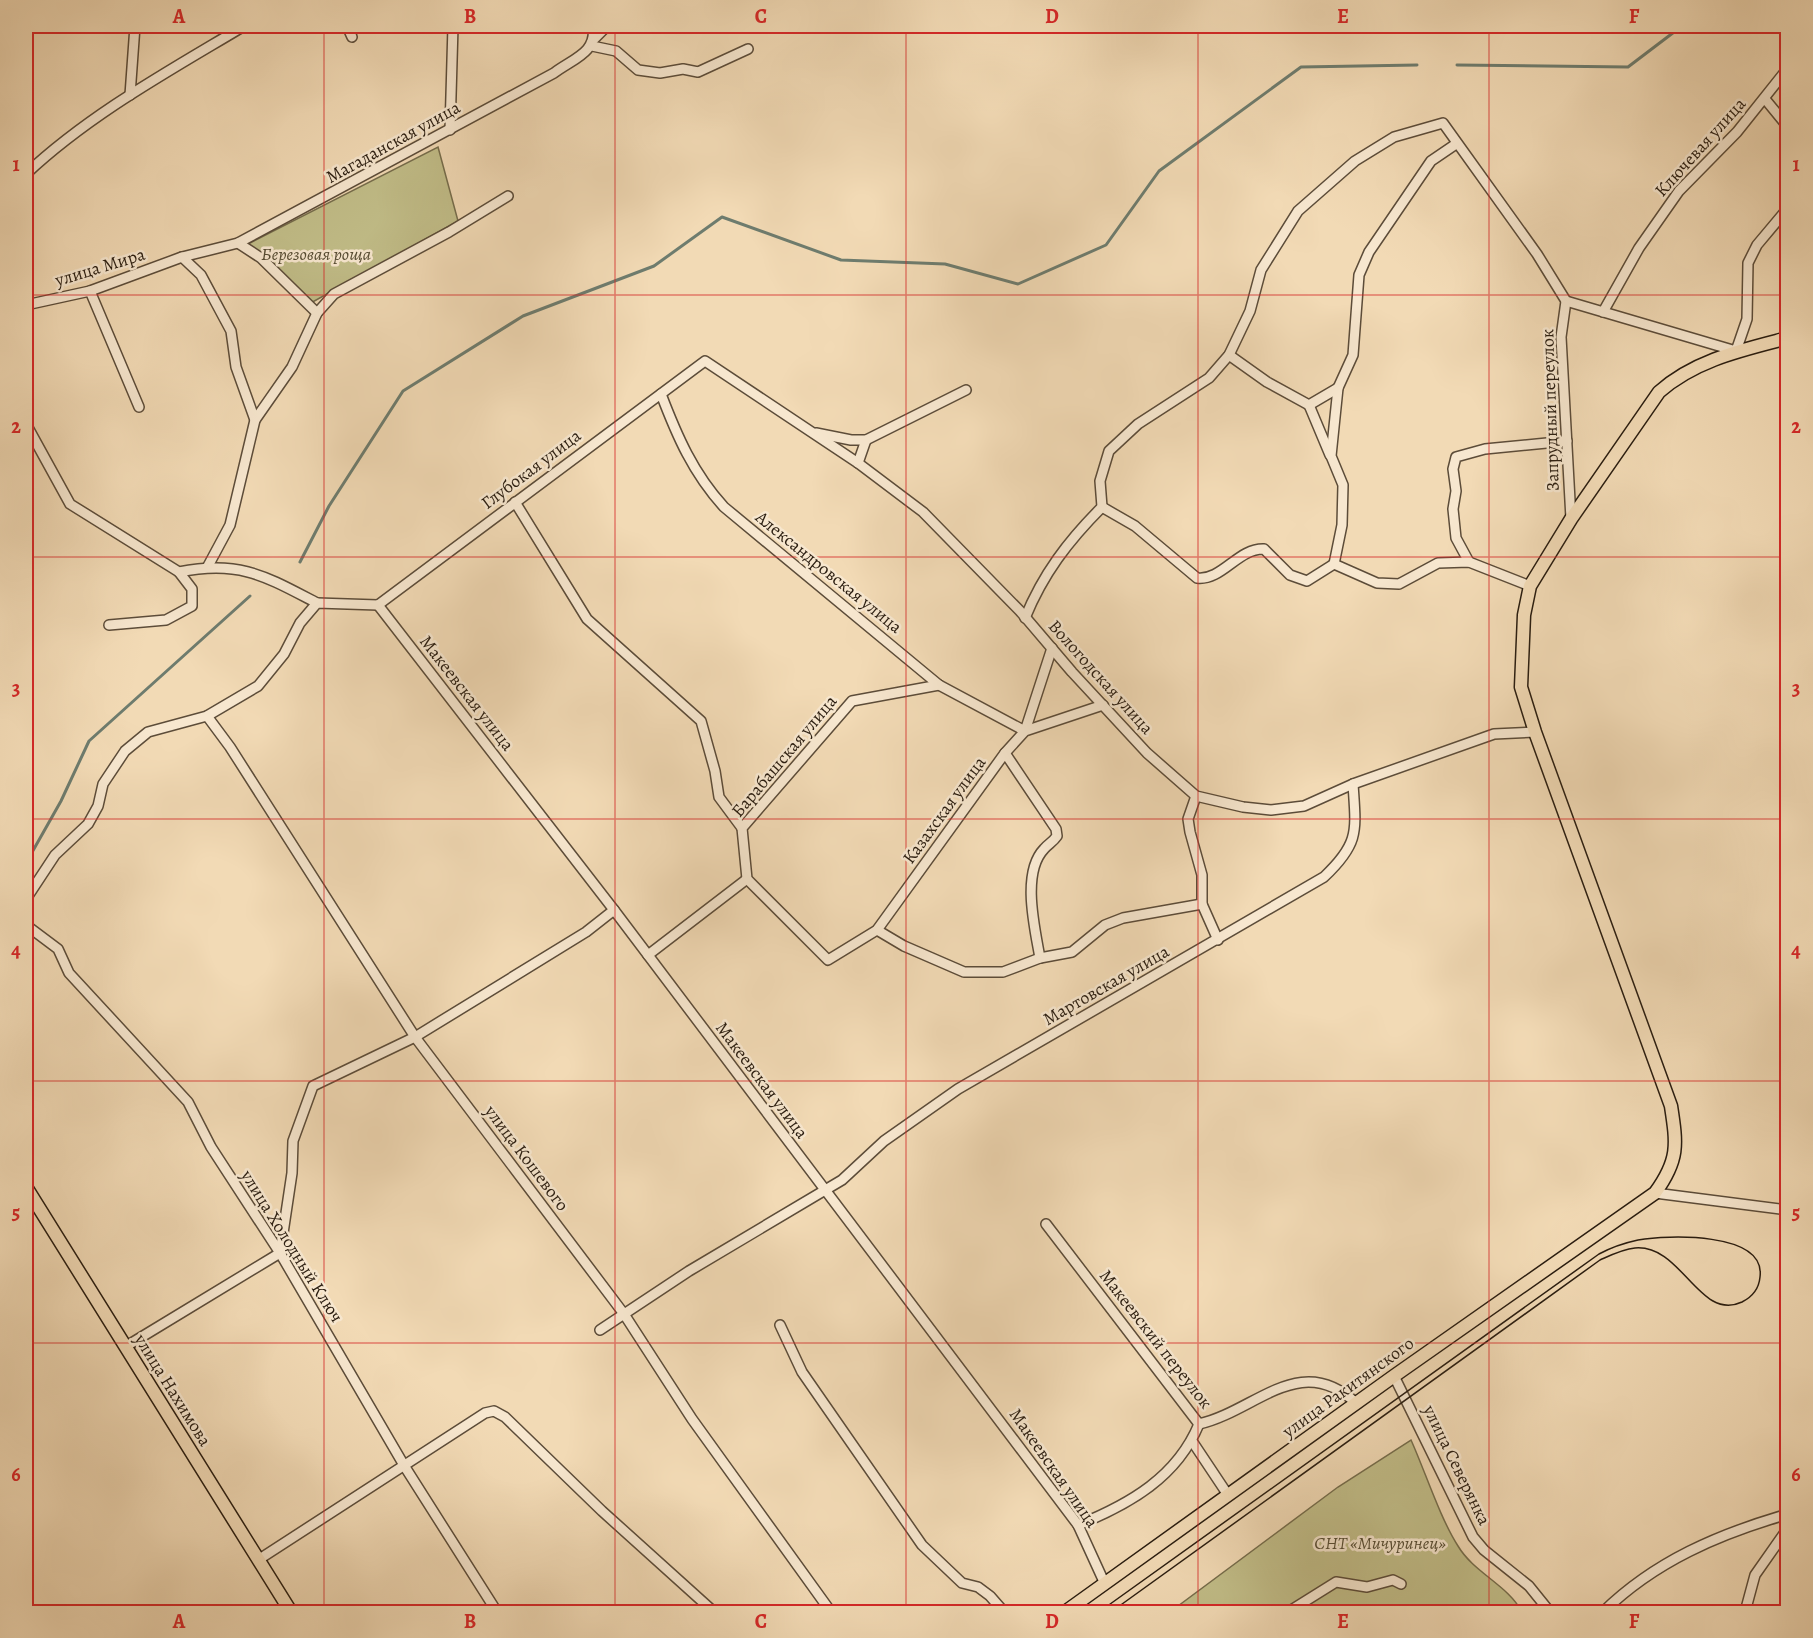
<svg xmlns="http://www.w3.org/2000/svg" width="1813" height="1638" font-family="Alegreya,serif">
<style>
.green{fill:#c1bd88;stroke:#766d4c;stroke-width:1.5}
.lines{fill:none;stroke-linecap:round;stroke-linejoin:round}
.stream{stroke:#6e7c6e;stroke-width:3}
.minor-casing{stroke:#5c4c39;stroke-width:12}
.major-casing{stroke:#2a1d10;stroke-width:15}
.minor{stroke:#f7e7cf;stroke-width:9}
.major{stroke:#f2dab5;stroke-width:12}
.tram{stroke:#2a1d10;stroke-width:1.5}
.grid{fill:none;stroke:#d62828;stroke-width:1.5;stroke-opacity:0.55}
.labels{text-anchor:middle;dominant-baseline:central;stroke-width:5;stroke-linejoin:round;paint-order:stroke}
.street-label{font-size:18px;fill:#2a1d10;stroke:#f7e7cf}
.park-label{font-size:18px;font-style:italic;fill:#574d34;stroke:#f7e7cf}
.neatline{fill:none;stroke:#d62828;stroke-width:2}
.grid-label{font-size:20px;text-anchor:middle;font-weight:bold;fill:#d62828}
</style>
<rect width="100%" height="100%" fill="#f2dab5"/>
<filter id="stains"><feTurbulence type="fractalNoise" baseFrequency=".00333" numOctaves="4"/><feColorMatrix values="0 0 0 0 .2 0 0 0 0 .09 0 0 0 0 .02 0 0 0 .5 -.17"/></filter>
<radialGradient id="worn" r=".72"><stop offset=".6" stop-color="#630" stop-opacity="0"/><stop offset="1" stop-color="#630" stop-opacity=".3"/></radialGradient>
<g class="green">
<path d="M 438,147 L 458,221 L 309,304 L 248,244 Z"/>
<path d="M 1411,1440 C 1425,1471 1440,1518 1458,1546 C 1474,1573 1508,1585 1522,1612 L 1170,1612 L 1338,1487 Z"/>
</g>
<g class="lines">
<g class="stream">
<path d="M 1457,65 L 1628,67 L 1682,26"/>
<path d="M 300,562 L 329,506 L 403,391 L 523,316 L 654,266 L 722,217 L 841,260 L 945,264 L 1018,284 L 1106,245 L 1159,171 L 1301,67 L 1417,65"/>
<path d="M 26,863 L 61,801 L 89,741 L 250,596"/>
</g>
<defs>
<g id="minor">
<path d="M 347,26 L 352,37"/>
<path d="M 594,39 L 607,26"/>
<path d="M 592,46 L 616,51 L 638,70 L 660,73 L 683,69 L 698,72 L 748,49"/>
<path d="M 130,95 L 135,26"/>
<path d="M 1765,99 L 1788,127"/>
<path d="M 450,130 L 453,26"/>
<path d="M 1456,144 L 1431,161 L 1369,252 L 1359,275 L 1353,355 L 1338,388 L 1331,456 L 1343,485 L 1342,525 L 1334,564 L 1377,583 L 1399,584 L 1438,563 L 1469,562 L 1530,586"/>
<path d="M 26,174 C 90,114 169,71 244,26"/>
<path d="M 238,243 L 261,258 L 317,313"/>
<path d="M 182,257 L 201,275 L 231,331 L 236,367 L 255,420"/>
<path d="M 90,291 L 139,407"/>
<path d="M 1566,301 L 1736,351 L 1747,319 L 1748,263 L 1757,245 L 1788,208"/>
<path d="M 26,305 L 90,291 L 182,257 L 238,243 L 554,73 C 574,58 597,53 593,26"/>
<path d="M 1603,312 L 1639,248 L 1679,191 L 1737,132 L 1788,68"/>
<path d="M 1229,355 L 1267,382 L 1309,405 L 1338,388"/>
<path d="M 661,394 C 677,436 693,473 724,507 L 939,685 L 1025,731 L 1052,648"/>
<path d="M 1309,405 L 1330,455"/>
<path d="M 26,424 L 70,504 L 179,572 C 240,560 265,576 317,603"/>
<path d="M 816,433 L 851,440 L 866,440 L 966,390"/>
<path d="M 858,463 L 866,440"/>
<path d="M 515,502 L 587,619 L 701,721 L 715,771 L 719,797 L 742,828"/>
<path d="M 1102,507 L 1135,526 L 1197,578 C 1222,581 1238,548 1264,549 L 1290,575 L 1307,581 L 1334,564"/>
<path d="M 1469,562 L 1456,538 L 1453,509 L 1456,491 L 1453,469 L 1456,457 L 1485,449 L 1567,441"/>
<path d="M 208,566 L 230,525 L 255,420 L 292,367 L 317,313 L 334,294 L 449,232 L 508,196"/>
<path d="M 378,605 L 705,361 L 858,463 L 923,512 L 1020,611 L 1072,672 L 1147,753 L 1196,796 L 1243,807 L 1271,810 L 1304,806 L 1353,784 L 1494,734 L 1535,732"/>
<path d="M 378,605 L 614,910 L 1078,1525 L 1105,1584"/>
<path d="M 1025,618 C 1043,574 1068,541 1102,507 L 1100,481 L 1109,451 L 1138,424 L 1209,378 L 1229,355 L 1250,311 L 1261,270 L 1298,211 L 1355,161 L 1394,137 L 1443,123 L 1537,254 L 1566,301 L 1561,337 L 1571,519"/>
<path d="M 109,625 L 166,620 L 192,606 L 192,589 L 179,572"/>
<path d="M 939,685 L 852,701 L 742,828 L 747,879 L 828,960 L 877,930 L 1005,753 L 1025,731 L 1103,705"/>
<path d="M 207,716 L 230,747 L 415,1037 L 624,1314 L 692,1419 L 831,1612"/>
<path d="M 1005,753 L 1056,829 L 1057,836 C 1053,842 1048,844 1044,849 C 1021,873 1035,929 1040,958"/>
<path d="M 1196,796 L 1188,819 L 1190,832 L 1202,875 L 1202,904 L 1218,940"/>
<path d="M 26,899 L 55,855 L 88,824 L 98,806 L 103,784 L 125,751 L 148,732 L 207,716 L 258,686 L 284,654 L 300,623 L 317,603 L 378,605"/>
<path d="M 26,925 L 58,949 L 69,973 L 188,1102 L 211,1147 L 280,1253 L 405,1467 L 497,1612"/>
<path d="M 877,930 L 904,946 L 964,972 L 1003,972 L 1040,958 L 1072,952 L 1105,925 L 1123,918 L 1202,904"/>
<path d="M 648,955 L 747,879"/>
<path d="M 1655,1193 L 1788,1210"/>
<path d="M 1046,1224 L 1199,1424 C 1256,1411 1300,1350 1357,1404"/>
<path d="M 780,1325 L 802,1372 L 922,1545 L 962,1583 L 978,1587 L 990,1596 L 1004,1612"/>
<path d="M 600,1330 L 689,1271 L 842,1180 L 884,1141 L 958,1089 L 1324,877 C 1360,843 1356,831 1353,784"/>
<path d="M 125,1347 L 280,1253 L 292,1173 L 293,1141 L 313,1086 L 415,1037 L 586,932 L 614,910"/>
<path d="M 1394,1376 L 1473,1537 L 1484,1550 L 1529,1586 L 1550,1612"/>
<path d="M 1192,1441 L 1228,1495"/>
<path d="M 1078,1525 C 1130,1504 1177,1477 1199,1424"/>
<path d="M 258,1560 L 485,1413 L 494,1411 L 505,1417 L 602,1511 L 714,1612"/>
<path d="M 1288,1612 L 1336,1582 L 1367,1587 L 1393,1580 L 1401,1584"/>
<path d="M 1603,1612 C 1655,1561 1719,1534 1788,1514"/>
<path d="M 1745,1612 L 1755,1575 L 1788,1528"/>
</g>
<g id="major">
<path d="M 26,1187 L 291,1612"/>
<path d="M 1065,1612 L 1394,1376 L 1655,1193 C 1679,1160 1677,1145 1671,1106 L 1535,732 L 1521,687 L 1524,615 L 1530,586 L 1571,519 L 1659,392 C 1695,360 1742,350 1788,338"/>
</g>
</defs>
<use href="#minor" class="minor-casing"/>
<use href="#major" class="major-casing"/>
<use href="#minor" class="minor"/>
<use href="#major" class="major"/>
<path class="tram" d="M 1099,1612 L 1599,1254 C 1612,1247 1624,1243 1638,1240 C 1666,1235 1766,1231 1760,1277 C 1759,1288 1752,1297 1742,1302 C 1699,1322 1682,1244 1635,1248 C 1623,1249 1611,1255 1600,1260 L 1111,1612"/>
</g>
<path class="grid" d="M 324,26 L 324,1612M 615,26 L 615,1612M 906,26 L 906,1612M 1198,26 L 1198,1612M 1489,26 L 1489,1612M 26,295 L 1788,295M 26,557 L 1788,557M 26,819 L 1788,819M 26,1081 L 1788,1081M 26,1343 L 1788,1343"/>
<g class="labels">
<g class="street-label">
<text transform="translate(393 142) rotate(-29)">Магаданская улица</text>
<text transform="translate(1700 147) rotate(-48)">Ключевая улица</text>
<text transform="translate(100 267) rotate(-17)">улица Мира</text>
<text transform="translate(1550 410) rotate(-92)">Запрудный переулок</text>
<text transform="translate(531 469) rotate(-37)">Глубокая улица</text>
<text transform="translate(829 572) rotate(39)">Александровская улица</text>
<text transform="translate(1101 677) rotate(48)">Вологодская улица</text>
<text transform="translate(467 693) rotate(52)">Макеевская улица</text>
<text transform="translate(784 756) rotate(-50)">Барабашская улица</text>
<text transform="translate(944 810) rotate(-54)">Казахская улица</text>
<text transform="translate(1106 985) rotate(-30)">Мартовская улица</text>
<text transform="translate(762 1080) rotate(53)">Макеевская улица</text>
<text transform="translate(527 1158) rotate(53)">улица Кошевого</text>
<text transform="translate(292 1246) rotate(58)">улица Холодный Ключ</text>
<text transform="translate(1156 1339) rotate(52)">Макеевский переулок</text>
<text transform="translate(1348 1387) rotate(-36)">улица Ракитянского</text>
<text transform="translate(173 1390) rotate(58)">улица Нахимова</text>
<text transform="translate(1457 1465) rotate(64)">улица Северянка</text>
<text transform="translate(1054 1468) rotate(55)">Макеевская улица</text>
</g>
<g class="park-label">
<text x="316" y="254">Березовая роща</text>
<text x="1380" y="1543">СНТ «Мичуринец»</text>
</g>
</g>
<rect width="1813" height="1638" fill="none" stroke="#f2dab5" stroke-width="66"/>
<rect x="33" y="33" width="1747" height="1572" class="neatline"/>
<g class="grid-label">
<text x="179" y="23">A</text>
<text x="470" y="23">B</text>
<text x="761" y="23">C</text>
<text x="1052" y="23">D</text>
<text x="1343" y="23">E</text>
<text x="1634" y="23">F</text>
<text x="16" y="171">1</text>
<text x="1796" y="171">1</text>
<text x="16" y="433">2</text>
<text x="1796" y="433">2</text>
<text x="16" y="695">3</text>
<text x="1796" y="695">3</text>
<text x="16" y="957">4</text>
<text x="1796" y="957">4</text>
<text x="16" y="1219">5</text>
<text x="1796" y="1219">5</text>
<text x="16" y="1481">6</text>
<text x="1796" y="1481">6</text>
<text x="179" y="1628">A</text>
<text x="470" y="1628">B</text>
<text x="761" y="1628">C</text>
<text x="1052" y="1628">D</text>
<text x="1343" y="1628">E</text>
<text x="1634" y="1628">F</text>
</g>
<rect width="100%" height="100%" filter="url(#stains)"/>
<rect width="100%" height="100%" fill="url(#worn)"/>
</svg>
